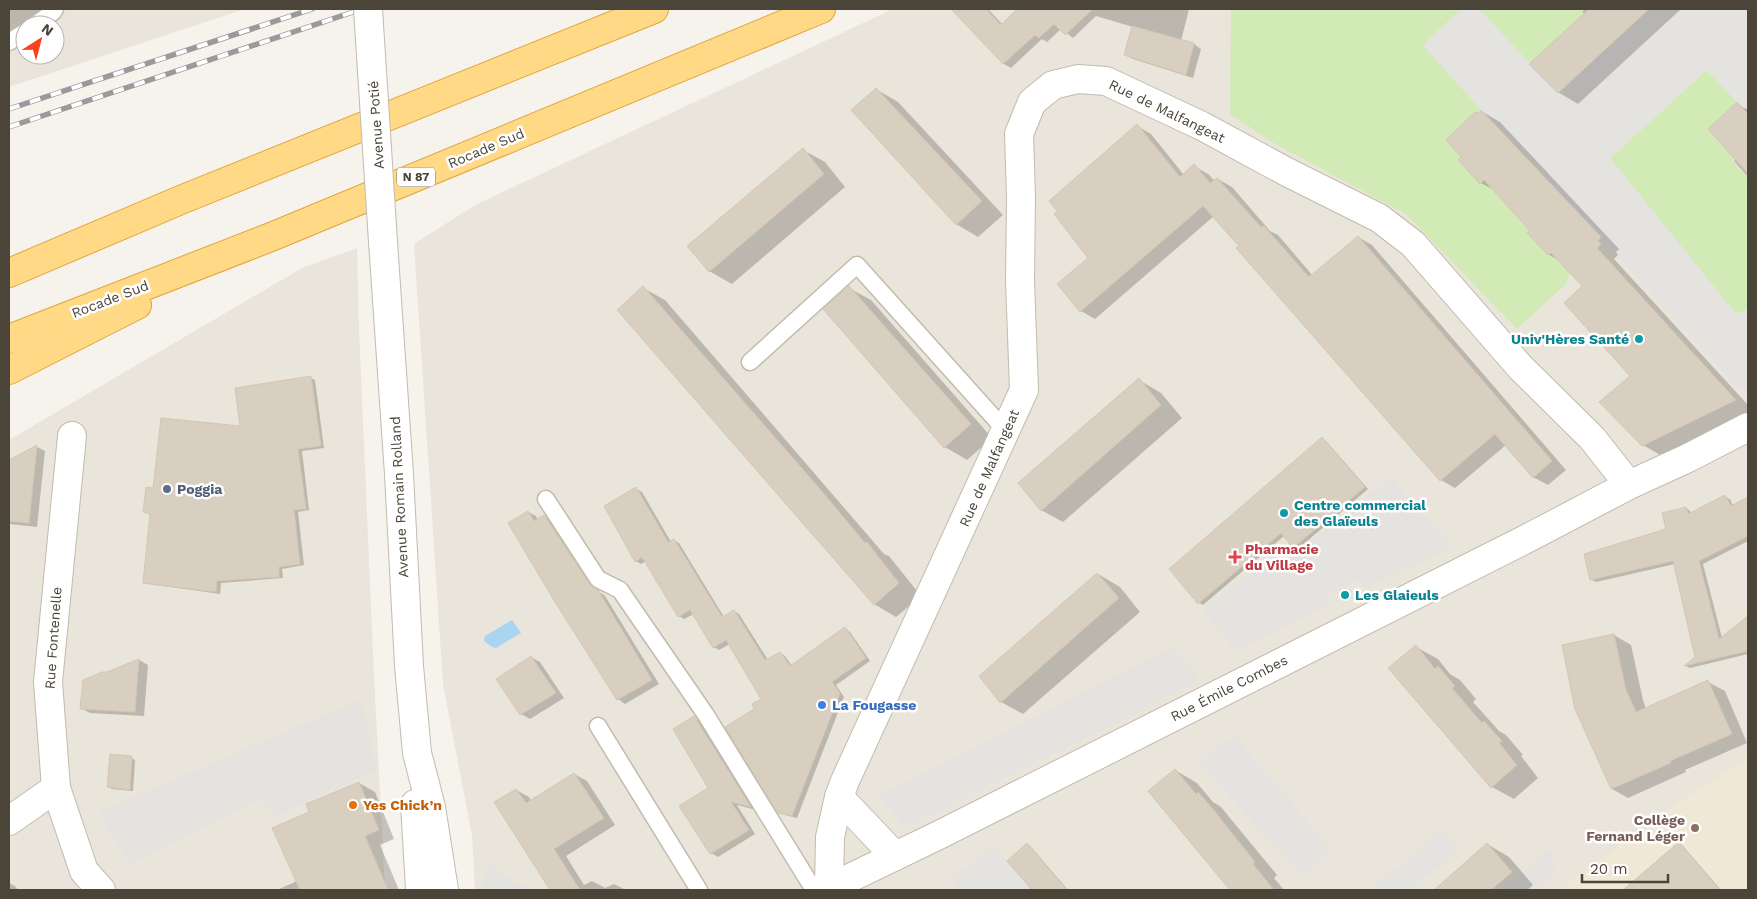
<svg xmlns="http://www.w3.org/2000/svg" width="1757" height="899" font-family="'Work Sans',sans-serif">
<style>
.residential{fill:#eae5da;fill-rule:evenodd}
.education{fill:#efe8d6}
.green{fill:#d2eab5}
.parking{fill:#e5e3e0}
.water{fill:#a9d4f2}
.shadow{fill:#0003}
.building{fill:#d8cfc1;stroke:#d3c7b4}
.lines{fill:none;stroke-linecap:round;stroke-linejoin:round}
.service-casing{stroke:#c2bbae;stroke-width:19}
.minor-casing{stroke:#c2bbae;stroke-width:30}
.tertiary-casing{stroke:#c2bbae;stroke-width:30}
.trunk-casing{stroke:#e0a43c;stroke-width:30}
.service{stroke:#fff;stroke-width:16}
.minor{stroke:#fff;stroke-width:28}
.tertiary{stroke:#fff;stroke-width:28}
.trunk{stroke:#ffd985;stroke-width:28}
.rail-casing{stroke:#9a9a9a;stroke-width:5.5}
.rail{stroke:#fff;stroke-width:4;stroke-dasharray:11;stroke-linecap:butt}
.tertiary-bridge-casing{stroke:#c2bbae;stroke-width:30;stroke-linecap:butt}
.tertiary-bridge{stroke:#fff;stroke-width:28}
.culture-dot{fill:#0f9aa8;stroke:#fff;stroke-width:2}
.service-dot{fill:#5c6f8a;stroke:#fff;stroke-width:2}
.health-dot{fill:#e0444e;stroke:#fff;stroke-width:2}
.shop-dot{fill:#3f7fe0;stroke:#fff;stroke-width:2}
.food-dot{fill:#e8710a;stroke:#fff;stroke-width:2}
.education-dot{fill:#8d6e63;stroke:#fff;stroke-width:2}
.labels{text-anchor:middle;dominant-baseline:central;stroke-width:5;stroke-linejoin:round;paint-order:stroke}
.shield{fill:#fff;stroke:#817c74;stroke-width:1}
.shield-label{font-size:12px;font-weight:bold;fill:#4b4439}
.street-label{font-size:14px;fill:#4b4439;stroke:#fff}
.culture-label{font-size:14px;font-weight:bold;fill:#0d838f;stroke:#fff;text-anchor:start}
.service-label{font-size:14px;font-weight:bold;fill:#4e5e75;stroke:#fff;text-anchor:start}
.health-label{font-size:14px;font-weight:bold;fill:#be3a42;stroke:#fff;text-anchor:start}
.shop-label{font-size:14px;font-weight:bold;fill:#366cbe;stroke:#fff;text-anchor:start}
.food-label{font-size:14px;font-weight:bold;fill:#c56008;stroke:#fff;text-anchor:start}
.education-label{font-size:14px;font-weight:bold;fill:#785e54;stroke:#fff;text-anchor:end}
</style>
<rect width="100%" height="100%" fill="#f6f3ec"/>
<g class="residential">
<path d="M 9,9 L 245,9 L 9,87 ZM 25,25 L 55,25 L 55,55 L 25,55 Z"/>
<path d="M 893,9 L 1748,9 L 1748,890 L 475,890 L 472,836 L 443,684 L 414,244 L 475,205 Z"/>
<path d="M 357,248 L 359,329 L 374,676 L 385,890 L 9,890 L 9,440 L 302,268 Z"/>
</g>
<path class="education" d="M 1748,759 L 1748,890 L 1560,890 L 1587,868 L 1698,789 Z"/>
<g class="green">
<path d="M 1231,9 L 1461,9 L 1423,45 L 1481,110 L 1478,113 L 1475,112 L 1446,140 L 1461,157 L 1458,160 L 1480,183 L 1484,180 L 1530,231 L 1527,233 L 1547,255 L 1551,253 L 1570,273 L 1566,284 L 1517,329 L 1407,215 L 1272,142 L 1230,114 Z"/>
<path d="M 1479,9 L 1583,9 L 1581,12 L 1583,14 L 1529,64 Z"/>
<path d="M 1707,70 L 1737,102 L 1734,158 L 1732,161 L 1748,178 L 1748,309 L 1736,314 L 1610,158 Z"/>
</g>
<g class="parking">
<path d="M 1461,9 L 1479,9 L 1558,93 L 1649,9 L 1744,9 L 1748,13 L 1748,114 L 1707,70 L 1610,158 L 1736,314 L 1748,309 L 1748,390 L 1738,388 L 1601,237 L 1481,110 L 1423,45 Z"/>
<path d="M 1390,477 L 1453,546 L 1365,589 L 1358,580 L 1328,593 L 1331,604 L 1235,651 L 1204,611 L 1280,546 L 1291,557 Z"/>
<path d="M 1172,647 L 1200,680 L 906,828 L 879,796 Z"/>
<path d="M 362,699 L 376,771 L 276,816 L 260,799 L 129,864 L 98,812 Z"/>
<path d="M 1234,736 L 1332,849 L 1304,878 L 1198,762 Z"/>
<path d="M 1441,829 L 1459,848 L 1411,890 L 1371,890 Z"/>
<path d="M 994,846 L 1007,861 L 1032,890 L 960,890 L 950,879 Z"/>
<path d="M 1551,848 L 1556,872 L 1535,890 L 1503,890 Z"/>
<path d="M 489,862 L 519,885 L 524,883 L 528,890 L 482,890 Z"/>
</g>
<path class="water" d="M 512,620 L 521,633 L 496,648 L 492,647 L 484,641 L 485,636 Z"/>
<g class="shadow">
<path d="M 9,9 L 42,9 L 17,48 L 9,43 Z"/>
<path d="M 953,9 L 988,9 L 1003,25 L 1019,9 L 1189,9 L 1181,41 L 1194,44 L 1201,49 L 1193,78 L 1133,59 L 1125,55 L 1133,27 L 1096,16 L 1073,38 L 1061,29 L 1047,42 L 1042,39 L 1011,68 L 1004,64 Z"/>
<path d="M 1585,9 L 1681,9 L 1578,104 L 1558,92 L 1585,14 L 1582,12 Z"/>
<path d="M 876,89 L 898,102 L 1003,215 L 978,237 L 956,224 Z"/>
<path d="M 1737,104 L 1748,110 L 1748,177 L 1734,161 L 1736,158 Z"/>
<path d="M 1481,111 L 1500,122 L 1619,249 L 1616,252 L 1618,255 L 1614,259 L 1748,405 L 1748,413 L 1662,456 L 1643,445 L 1632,376 L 1584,286 L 1560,261 L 1548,254 L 1531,231 L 1496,191 L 1481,183 L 1463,157 L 1478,114 Z"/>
<path d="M 1137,126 L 1151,134 L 1184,175 L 1194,166 L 1208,174 L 1215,181 L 1218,179 L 1232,187 L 1270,231 L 1278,235 L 1313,276 L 1358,237 L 1372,245 L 1566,470 L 1548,485 L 1533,477 L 1506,445 L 1455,488 L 1441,480 L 1214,216 L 1095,319 L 1081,311 L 1090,258 Z"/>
<path d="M 803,150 L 825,162 L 845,187 L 732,284 L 709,271 Z"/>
<path d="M 643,288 L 665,300 L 884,554 L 889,556 L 921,596 L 896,617 L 874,604 Z"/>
<path d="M 849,288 L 871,300 L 992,438 L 967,460 L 945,447 Z"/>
<path d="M 311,378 L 315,380 L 324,448 L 302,451 L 309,510 L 298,512 L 304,565 L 282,569 L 283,578 L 221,583 L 220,594 L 149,584 L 145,582 L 152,515 L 144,512 L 154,489 Z"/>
<path d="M 1139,380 L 1161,393 L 1182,418 L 1063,522 L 1041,510 Z"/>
<path d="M 1322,439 L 1326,441 L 1368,489 L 1298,549 L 1284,536 L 1203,605 L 1199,603 Z"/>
<path d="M 37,447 L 45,451 L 37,527 L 9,524 L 9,461 Z"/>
<path d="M 636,489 L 642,492 L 671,542 L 674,540 L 679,543 L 724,617 L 734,611 L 739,614 L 768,660 L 780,653 L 785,656 L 792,666 L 845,629 L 850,632 L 870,661 L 836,685 L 844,697 L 797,818 L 785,815 L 779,812 L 756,709 L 763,699 L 730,644 L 719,650 L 714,647 L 694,614 L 684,619 L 679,616 L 646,561 L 641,564 L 636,561 Z"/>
<path d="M 1725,497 L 1730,499 L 1733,506 L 1747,504 L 1748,541 L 1703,564 L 1722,638 L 1748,618 L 1748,654 L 1690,668 L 1686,666 L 1697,658 L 1675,564 L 1596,582 L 1592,580 L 1667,530 L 1686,508 L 1690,511 L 1691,514 Z"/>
<path d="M 528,512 L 536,516 L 538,520 L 544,516 L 552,521 L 597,590 L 605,596 L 659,684 L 625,704 L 618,699 Z"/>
<path d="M 1098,574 L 1120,587 L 1140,612 L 1023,714 L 1001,702 Z"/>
<path d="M 1614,635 L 1631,645 L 1643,700 L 1646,709 L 1708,682 L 1725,691 L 1747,743 L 1685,770 L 1686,772 L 1628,798 L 1612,789 Z"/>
<path d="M 1416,647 L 1438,659 L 1450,674 L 1460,680 L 1476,699 L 1473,702 L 1499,731 L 1506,735 L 1523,755 L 1521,756 L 1538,778 L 1514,799 L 1492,787 Z"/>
<path d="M 531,657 L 540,662 L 564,698 L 530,719 L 521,714 Z"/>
<path d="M 139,660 L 148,665 L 144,716 L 90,713 L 81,708 L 107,673 Z"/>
<path d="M 694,718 L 701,722 L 756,810 L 737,805 L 755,834 L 718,857 L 711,853 L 710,788 Z"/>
<path d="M 131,758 L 135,760 L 133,791 L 112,789 L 108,787 Z"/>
<path d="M 1175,770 L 1197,783 L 1213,802 L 1221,807 L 1277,875 L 1274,878 L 1284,890 L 1231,890 L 1149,791 Z"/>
<path d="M 574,774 L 587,781 L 615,825 L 566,856 L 584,885 L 592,881 L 605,888 L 614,884 L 626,890 L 551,890 L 496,803 L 516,790 L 529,797 L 531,801 Z"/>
<path d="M 359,783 L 375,792 L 394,839 L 380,845 L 399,890 L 277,890 L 297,881 L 310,813 Z"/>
<path d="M 1487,844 L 1509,857 L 1533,885 L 1527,890 L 1436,890 Z"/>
<path d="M 1679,844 L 1683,846 L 1721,890 L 1625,890 Z"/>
<path d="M 1027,845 L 1031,847 L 1068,890 L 1033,890 L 1009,861 Z"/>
<path d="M 9,883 L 15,886 L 18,890 L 9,890 Z"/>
</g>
<g class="building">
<path d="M 951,9 L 986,9 L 1001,25 L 1017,9 L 1093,9 L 1065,35 L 1054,24 L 1039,38 L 1035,35 L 1003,64 Z"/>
<path d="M 1589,9 L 1649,9 L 1558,93 L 1529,64 Z"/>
<path d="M 1132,26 L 1194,43 L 1186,75 L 1124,55 Z"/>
<path d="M 876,88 L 982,201 L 956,225 L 851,110 Z"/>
<path d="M 1737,102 L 1748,114 L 1748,174 L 1708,129 Z"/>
<path d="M 1481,110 L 1601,237 L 1598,241 L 1601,244 L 1597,248 L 1736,400 L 1642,446 L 1599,402 L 1630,376 L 1564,303 L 1582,286 L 1551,253 L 1548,255 L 1527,233 L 1530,231 L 1484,180 L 1480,184 L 1458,160 L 1461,157 L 1446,140 L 1475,112 L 1478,113 Z"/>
<path d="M 1137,124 L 1180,177 L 1194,164 L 1210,183 L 1217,178 L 1261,227 L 1264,226 L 1309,277 L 1358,236 L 1552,461 L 1533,478 L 1495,434 L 1440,481 L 1236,248 L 1239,246 L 1203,206 L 1080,312 L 1057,284 L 1088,258 L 1054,214 L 1057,211 L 1049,201 Z"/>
<path d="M 803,148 L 824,174 L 709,272 L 687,246 Z"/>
<path d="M 643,286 L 820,489 L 865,543 L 867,542 L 899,583 L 874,605 L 617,310 Z"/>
<path d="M 849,286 L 971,424 L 944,448 L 823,309 Z"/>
<path d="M 311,376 L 321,446 L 298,449 L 306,509 L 294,510 L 300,564 L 279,567 L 279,577 L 217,581 L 216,592 L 143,583 L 150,514 L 143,512 L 146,487 L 153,488 L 161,418 L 240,426 L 235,388 Z"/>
<path d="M 1139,378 L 1161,405 L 1041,511 L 1018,483 Z"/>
<path d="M 1322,437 L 1365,487 L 1293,548 L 1281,533 L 1198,604 L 1169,569 Z"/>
<path d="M 37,445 L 29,523 L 9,521 L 9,460 Z"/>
<path d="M 636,487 L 668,542 L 674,539 L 722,617 L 734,610 L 765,660 L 780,652 L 790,666 L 845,627 L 866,658 L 832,682 L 840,693 L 792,816 L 778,813 L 725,727 L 754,709 L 752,704 L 761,699 L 726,640 L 713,648 L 690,610 L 678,617 L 642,557 L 635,562 L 604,506 Z"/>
<path d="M 1725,495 L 1731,506 L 1748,497 L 1748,536 L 1699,561 L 1719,639 L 1748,616 L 1748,651 L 1684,666 L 1695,657 L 1673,561 L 1590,580 L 1584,554 L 1666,529 L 1662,513 L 1686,507 L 1688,514 Z"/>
<path d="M 528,511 L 534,521 L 544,515 L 590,584 L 598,590 L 652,680 L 617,700 L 555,602 L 508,523 Z"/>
<path d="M 1097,573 L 1119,598 L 1000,703 L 979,676 Z"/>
<path d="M 1614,634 L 1626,690 L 1636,712 L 1708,680 L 1732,734 L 1670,761 L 1671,763 L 1611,789 L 1575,709 L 1562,645 Z"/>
<path d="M 1416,645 L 1435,669 L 1438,666 L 1455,686 L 1452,688 L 1482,723 L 1484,721 L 1502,741 L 1499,743 L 1517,765 L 1491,788 L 1388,668 Z"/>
<path d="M 531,656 L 556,693 L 520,715 L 496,679 Z"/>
<path d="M 139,659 L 135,712 L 80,709 L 83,680 L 102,672 L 107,672 Z"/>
<path d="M 694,716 L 751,807 L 731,802 L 749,830 L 710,854 L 679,806 L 708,788 L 673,729 Z"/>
<path d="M 110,754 L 132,756 L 130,790 L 107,787 Z"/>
<path d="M 1175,769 L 1196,794 L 1198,792 L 1213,809 L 1255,862 L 1253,864 L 1274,890 L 1230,890 L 1148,791 Z"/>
<path d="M 574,773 L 604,818 L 554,849 L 580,890 L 550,890 L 494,802 L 516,789 L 526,803 Z"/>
<path d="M 359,782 L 379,830 L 365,836 L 388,890 L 300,890 L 272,828 L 309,812 L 306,804 Z"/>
<path d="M 1679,842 L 1720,890 L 1623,890 Z"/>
<path d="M 1027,843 L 1067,890 L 1032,890 L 1007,861 Z"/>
<path d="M 1487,843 L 1512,872 L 1491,890 L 1434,890 Z"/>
</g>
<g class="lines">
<defs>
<g id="service">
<path d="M 35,25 L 53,12 L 55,9"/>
<path d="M 9,42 L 25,32"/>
<path d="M 750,362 L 857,265 L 1005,430"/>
<path d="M 546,499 L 598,579 L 620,590 L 706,715 L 814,890"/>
<path d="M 598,726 L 699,890"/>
</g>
<g id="minor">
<path d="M 72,436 L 48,682 L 56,788 L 84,871 L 101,890"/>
<path d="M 839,797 L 895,856"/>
<path d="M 9,821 L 56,788"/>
<path d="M 829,888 L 830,837 L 839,797 L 845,781 L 1024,390 L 1020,281 L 1021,198 L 1019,134 L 1032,102 L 1053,85 L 1078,79 L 1106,81 L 1202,126 L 1285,171 L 1379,218 L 1413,244 L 1521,368 L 1592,438 L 1629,485"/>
<path d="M 825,890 L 939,835 L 1528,538 L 1629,485 L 1688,458 L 1748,427"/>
</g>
<g id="tertiary">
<path d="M 383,242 L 399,474 L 409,666 L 417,753 L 431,807 L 444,890"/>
<path d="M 415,804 L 420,890"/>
</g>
<g id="trunk">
<path d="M 9,273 L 183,199 L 654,9"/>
<path d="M 9,339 L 271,237 L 821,9"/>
<path d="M 9,370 L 137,305"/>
</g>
</defs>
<use href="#service" class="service-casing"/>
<use href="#minor" class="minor-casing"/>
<use href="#tertiary" class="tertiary-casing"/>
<use href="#trunk" class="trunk-casing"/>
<use href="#service" class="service"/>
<use href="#minor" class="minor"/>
<use href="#tertiary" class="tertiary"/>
<use href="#trunk" class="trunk"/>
<defs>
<g id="rail">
<path d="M 9,109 L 312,9"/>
<path d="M 9,127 L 362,9"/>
</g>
</defs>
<use href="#rail" class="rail-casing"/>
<use href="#rail" class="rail"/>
<defs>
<path id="tertiary-bridge" d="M 368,9 L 383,242"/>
</defs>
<use href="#tertiary-bridge" class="tertiary-bridge-casing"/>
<use href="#tertiary-bridge" class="tertiary-bridge"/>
</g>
<g class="culture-dot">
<circle cx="1639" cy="339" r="5"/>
<circle cx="1284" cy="513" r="5"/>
<circle cx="1345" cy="595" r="5"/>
</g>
<circle class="service-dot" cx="167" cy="489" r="5"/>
<path class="health-dot" d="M1232.5 549.5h5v5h5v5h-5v5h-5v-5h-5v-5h5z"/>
<circle class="shop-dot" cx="822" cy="705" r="5"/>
<circle class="food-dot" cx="353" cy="805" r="5"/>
<circle class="education-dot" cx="1695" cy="828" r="5"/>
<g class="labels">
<rect class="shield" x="397" y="167.5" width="38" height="19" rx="4"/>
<g class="shield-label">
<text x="416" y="177">N 87</text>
</g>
<g class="street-label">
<text transform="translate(1167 111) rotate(26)">Rue de Malfangeat</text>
<text transform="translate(376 125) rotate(-94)">Avenue Potié</text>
<text transform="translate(486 148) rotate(-23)">Rocade Sud</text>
<text transform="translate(110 299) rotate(-21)">Rocade Sud</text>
<text transform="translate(989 468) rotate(-66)">Rue de Malfangeat</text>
<text transform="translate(399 497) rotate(-93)">Avenue Romain Rolland</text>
<text transform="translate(53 638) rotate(-86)">Rue Fontenelle</text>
<text transform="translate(1229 688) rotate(-27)">Rue Émile Combes</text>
</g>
<g class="culture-label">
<text x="1629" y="339" text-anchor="end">Univ'Hères Santé</text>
<text x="1294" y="505">Centre commercial<tspan x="1294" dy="16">des Glaïeuls</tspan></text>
<text x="1355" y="595">Les Glaieuls</text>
</g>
<g class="service-label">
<text x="177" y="489">Poggia</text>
</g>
<g class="health-label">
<text x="1245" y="549">Pharmacie<tspan x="1245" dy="16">du Village</tspan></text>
</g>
<g class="shop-label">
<text x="832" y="705">La Fougasse</text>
</g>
<g class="food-label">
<text x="363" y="805">Yes Chick’n</text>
</g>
<g class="education-label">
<text x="1685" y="820">Collège<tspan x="1685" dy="16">Fernand Léger</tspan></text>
</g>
</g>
<rect width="1757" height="899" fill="none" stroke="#4b4439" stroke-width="20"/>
<g transform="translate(40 40) rotate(36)"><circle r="24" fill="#ffffff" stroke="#b7b4b0"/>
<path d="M0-4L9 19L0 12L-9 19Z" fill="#fc3f1d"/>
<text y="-8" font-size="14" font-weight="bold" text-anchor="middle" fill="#4b4439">N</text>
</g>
<path d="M1582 874v8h86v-8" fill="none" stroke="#4b4439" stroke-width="2.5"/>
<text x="1590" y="874" font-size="15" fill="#4b4439" stroke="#ffffff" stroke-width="4" paint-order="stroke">20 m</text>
</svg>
